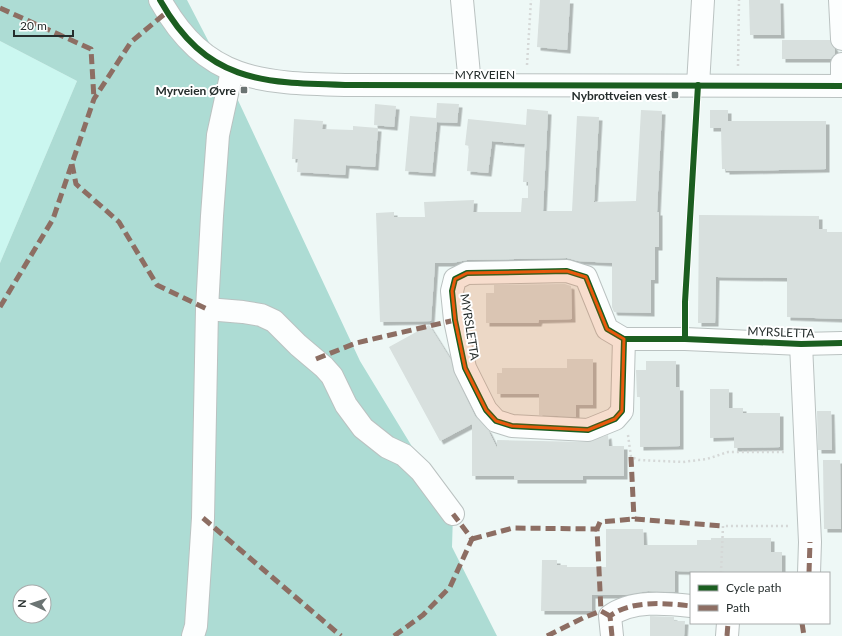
<svg xmlns="http://www.w3.org/2000/svg" width="842" height="636" font-family="Lato,sans-serif">
<style>
.green{fill:#cbf7f0}
.forest{fill:#addcd4;fill-rule:evenodd}
.building{fill:#d8e0de;filter:url(#shadow)}
.lines{fill:none;stroke-linecap:round;stroke-linejoin:round}
.minor-casing{stroke:#bac2c1;stroke-width:24}
.path{stroke:#d5d8d7;stroke-width:2.5;stroke-dasharray:2 3;stroke-linecap:butt}
.minor{stroke:#fcfefe;stroke-width:22}
.quiet{stroke:#8d6e63;stroke-width:5;stroke-dasharray:10 5;stroke-linecap:butt}
.cycleway-casing{stroke:#fff;stroke-width:8}
.cycleway{stroke:#1b5e20;stroke-width:6}
.marked{fill:#e8590c;fill-opacity:0.2;stroke:#e8590c;stroke-width:3;stroke-linejoin:round}
.poi-dot{fill:#6b7473;stroke:#fff;stroke-width:1.5}
.labels{text-anchor:middle;dominant-baseline:central;stroke-width:4;stroke-linejoin:round;paint-order:stroke}
.street-label{font-size:12px;fill:#252d2c;stroke:#fff}
.poi-label{font-size:12px;font-weight:bold;fill:#252d2c;stroke:#fff;text-anchor:end}
</style>
<defs>
<filter id="shadow"><feDropShadow dx="3.5" dy="3.5" stdDeviation="0" flood-color="#0004"/></filter>
</defs>
<rect width="100%" height="100%" fill="#eef8f6"/>
<path class="green" d="M 0,41 L 77,81 L 0,263 Z"/>
<path class="forest" d="M 0,0 L 187,0 L 229,81 L 360,361 L 453,514 L 452,547 L 497,636 L 0,636 L 0,263 L 77,81 L 0,41 ZM 20,592 L 44,592 L 44,616 L 20,616 Z"/>
<g class="building">
<path d="M 540,0 L 570,0 L 567,50 L 537,47 Z"/>
<path d="M 749,0 L 780,0 L 781,35 L 750,35 Z"/>
<path d="M 782,40 L 830,40 L 835,49 L 835,54 L 831,59 L 782,59 Z"/>
<path d="M 437,103 L 459,104 L 457,123 L 437,122 L 432,173 L 405,171 L 410,116 L 436,118 Z"/>
<path d="M 375,104 L 396,106 L 394,127 L 374,125 Z"/>
<path d="M 527,109 L 548,111 L 543,211 L 572,211 L 577,116 L 599,117 L 594,202 L 636,201 L 641,110 L 662,111 L 657,212 L 659,212 L 659,247 L 655,247 L 655,280 L 651,280 L 651,313 L 614,312 L 612,307 L 612,263 L 578,261 L 567,258 L 467,260 L 452,263 L 435,263 L 431,321 L 380,322 L 376,213 L 394,212 L 394,217 L 425,217 L 424,202 L 474,200 L 473,212 L 521,212 L 522,198 L 528,198 L 528,182 L 523,182 L 525,144 L 492,141 L 488,173 L 467,171 L 469,146 L 465,145 L 468,119 L 526,125 Z"/>
<path d="M 710,110 L 728,110 L 728,121 L 826,121 L 826,169 L 726,171 L 726,169 L 722,169 L 721,128 L 710,128 Z"/>
<path d="M 294,119 L 323,121 L 322,129 L 353,130 L 353,126 L 378,128 L 375,167 L 346,165 L 345,175 L 297,172 L 298,159 L 292,159 Z"/>
<path d="M 699,215 L 819,216 L 819,229 L 827,229 L 827,232 L 842,232 L 842,319 L 787,317 L 787,278 L 716,277 L 715,323 L 698,323 Z"/>
<path d="M 565,284 L 571,286 L 572,319 L 539,320 L 538,323 L 486,323 L 486,293 L 494,293 L 494,285 Z"/>
<path d="M 429,325 L 451,360 L 454,373 L 475,416 L 488,430 L 497,448 L 497,440 L 587,442 L 608,435 L 609,446 L 624,446 L 624,476 L 583,476 L 583,480 L 514,480 L 514,476 L 472,476 L 472,424 L 440,441 L 389,347 Z"/>
<path d="M 567,359 L 593,359 L 593,405 L 576,405 L 576,417 L 539,415 L 539,394 L 497,394 L 497,373 L 502,373 L 502,368 L 567,368 Z"/>
<path d="M 646,361 L 676,361 L 676,387 L 680,387 L 680,446 L 640,447 L 640,397 L 637,397 L 636,370 L 646,370 Z"/>
<path d="M 710,389 L 729,389 L 729,408 L 743,408 L 743,413 L 780,413 L 780,447 L 734,448 L 734,437 L 710,438 Z"/>
<path d="M 817,411 L 831,411 L 832,450 L 818,450 Z"/>
<path d="M 823,460 L 840,460 L 841,529 L 824,529 Z"/>
<path d="M 606,529 L 643,529 L 644,545 L 697,545 L 697,540 L 711,540 L 711,538 L 771,538 L 771,552 L 782,552 L 782,573 L 675,571 L 675,592 L 648,591 L 625,595 L 592,595 L 592,611 L 541,611 L 542,560 L 557,560 L 557,565 L 567,565 L 567,567 L 606,567 Z"/>
<path d="M 650,616 L 674,617 L 674,621 L 685,621 L 684,636 L 650,636 Z"/>
</g>
<g class="lines">
<defs>
<g id="minor">
<path d="M 160,0 C 206,82 261,83 346,85 L 842,86"/>
<path d="M 462,0 L 470,85"/>
<path d="M 840,0 L 842,39"/>
<path d="M 698,85 L 703,0"/>
<path d="M 842,86 L 842,64"/>
<path d="M 207,309 L 243,312 L 261,315 L 274,321 L 298,345 L 324,367 L 332,376 L 346,405 L 363,428 L 387,447 L 404,455 L 421,471 L 453,514"/>
<path d="M 624,339 L 622,411 L 615,419 L 588,430 L 512,426 L 496,421 L 486,410 L 465,368 L 455,320 L 452,291 L 455,279 L 467,273 L 567,271 L 586,277 L 607,329 L 624,339 L 685,339 L 801,344 L 842,343"/>
<path d="M 801,344 L 810,542 L 809,573"/>
<path d="M 193,636 L 196,626 L 203,518 L 207,309 L 212,216 L 218,135 L 232,71"/>
<path d="M 612,636 L 610,616 C 631,600 665,603 691,606"/>
<path d="M 727,636 L 728,623"/>
</g>
</defs>
<use href="#minor" class="minor-casing"/>
<g class="path">
<path d="M 527,65 L 531,0"/>
<path d="M 738,66 L 739,0"/>
<path d="M 628,435 L 631,457 L 639,460 L 683,462 L 707,459 L 728,452 L 786,452"/>
<path d="M 721,573 L 723,526 L 789,526"/>
</g>
<use href="#minor" class="minor"/>
<g class="quiet">
<path d="M 0,8 L 91,49 L 94,99"/>
<path d="M 72,164 L 76,184 L 119,222 L 157,285 L 207,309"/>
<path d="M 0,307 L 53,219 L 94,99 L 131,42 L 167,12"/>
<path d="M 316,359 L 356,343 L 455,320"/>
<path d="M 631,457 L 634,519"/>
<path d="M 203,518 L 341,636"/>
<path d="M 472,539 L 513,528 L 597,529"/>
<path d="M 809,573 L 810,542"/>
<path d="M 610,616 L 601,611 L 597,529 L 600,522 L 634,519 L 723,526"/>
<path d="M 802,623 L 804,636"/>
<path d="M 394,636 L 423,615 L 450,587 L 472,539 L 453,514"/>
<path d="M 547,636 L 583,618 L 601,611"/>
<path d="M 612,636 L 610,616 C 631,600 665,603 691,606"/>
<path d="M 727,636 L 728,623"/>
</g>
<defs>
<g id="cycleway">
<path d="M 160,0 C 206,82 261,83 346,85 L 842,86"/>
<path d="M 624,339 L 622,411 L 615,419 L 588,430 L 512,426 L 496,421 L 486,410 L 465,368 L 455,320 L 452,291 L 455,279 L 467,273 L 567,271 L 586,277 L 607,329 L 624,339 L 685,339 L 801,344 L 842,343"/>
<path d="M 685,339 L 685,302 L 698,85"/>
</g>
</defs>
<use href="#cycleway" class="cycleway-casing"/>
<use href="#cycleway" class="cycleway"/>
</g>
<path class="marked" d="M 567,271 L 586,277 L 607,329 L 624,339 L 622,411 L 615,419 L 588,430 L 512,426 L 496,421 L 486,410 L 465,368 L 455,320 L 452,291 L 455,279 L 467,273 Z"/>
<g class="poi-dot">
<rect x="240" y="86" width="8" height="8" rx="2"/>
<rect x="671" y="91" width="8" height="8" rx="2"/>
</g>
<g class="labels">
<g class="street-label">
<text x="485" y="74">MYRVEIEN</text>
<text transform="translate(470 327) rotate(81)">MYRSLETTA</text>
<text transform="translate(781 332) rotate(2)">MYRSLETTA</text>
</g>
<g class="poi-label">
<text x="236" y="90">Myrveien Øvre</text>
<text x="667" y="95">Nybrottveien vest</text>
</g>
</g>
<rect x="690" y="572" width="140" height="52" fill="#ffffff" stroke="#a8abab"/>
<rect x="698" y="585" width="20" height="6" fill="#1b5e20" stroke="#a8abab"/>
<text x="726" y="592" font-size="12" fill="#252d2c">Cycle path</text>
<rect x="698" y="605" width="20" height="6" fill="#8d6e63" stroke="#a8abab"/>
<text x="726" y="612" font-size="12" fill="#252d2c">Path</text>
<g transform="translate(32 604) rotate(273)"><circle r="19" fill="#ffffff" stroke="#a8abab"/>
<path d="M0-3L7 15L0 10L-7 15Z" fill="#6b7473"/>
<text y="-6" font-size="11" font-weight="bold" text-anchor="middle" fill="#252d2c">N</text>
</g>
<path d="M14 30v6h59v-6" fill="none" stroke="#252d2c" stroke-width="2"/>
<text x="20" y="30" font-size="12" fill="#252d2c" stroke="#ffffff" stroke-width="3" paint-order="stroke">20 m</text>
</svg>
